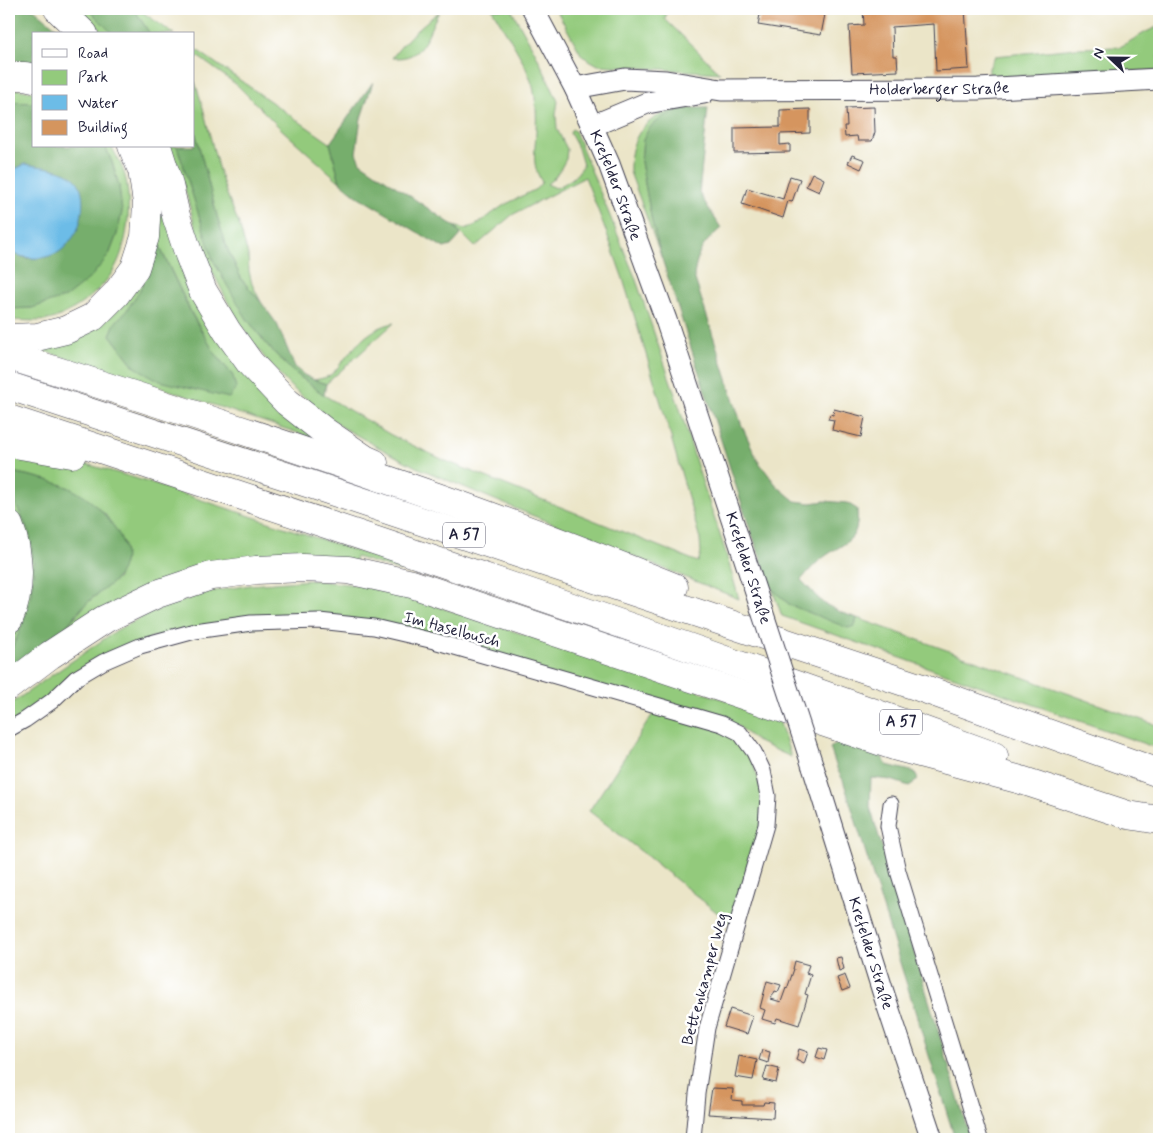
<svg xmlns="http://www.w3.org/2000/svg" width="1168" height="1148" font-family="Mynerve,sans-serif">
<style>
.green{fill:#93ca7c;stroke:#5a765c;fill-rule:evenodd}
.forest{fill:#76ae6c;stroke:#4c6854}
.water{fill:#6cbce7;stroke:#476f91}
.building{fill:#d5955e}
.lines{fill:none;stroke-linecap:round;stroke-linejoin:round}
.street-casing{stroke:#403f50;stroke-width:17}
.secondary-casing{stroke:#403f50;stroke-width:23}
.highway-casing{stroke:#403f50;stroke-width:29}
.street{stroke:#fff;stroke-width:15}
.secondary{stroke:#fff;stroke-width:21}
.highway{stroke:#fff;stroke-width:28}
.secondary-bridge-casing{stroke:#403f50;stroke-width:23;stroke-linecap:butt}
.secondary-bridge{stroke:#fff;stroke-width:21}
.labels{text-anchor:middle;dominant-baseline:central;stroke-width:5;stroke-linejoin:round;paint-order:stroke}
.shield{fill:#fff;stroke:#646476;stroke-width:1}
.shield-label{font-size:15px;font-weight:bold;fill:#22223b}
.street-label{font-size:16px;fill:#22223b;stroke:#fff}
</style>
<rect width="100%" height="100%" fill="#fff"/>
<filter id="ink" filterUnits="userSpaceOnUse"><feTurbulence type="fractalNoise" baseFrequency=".02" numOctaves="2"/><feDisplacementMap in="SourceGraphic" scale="10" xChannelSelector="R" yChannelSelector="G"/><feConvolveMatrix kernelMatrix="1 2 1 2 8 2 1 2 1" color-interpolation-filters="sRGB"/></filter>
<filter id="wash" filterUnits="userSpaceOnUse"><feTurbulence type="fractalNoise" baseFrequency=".0096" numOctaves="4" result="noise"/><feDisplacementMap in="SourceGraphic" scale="20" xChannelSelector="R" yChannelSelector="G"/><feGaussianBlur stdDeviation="1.12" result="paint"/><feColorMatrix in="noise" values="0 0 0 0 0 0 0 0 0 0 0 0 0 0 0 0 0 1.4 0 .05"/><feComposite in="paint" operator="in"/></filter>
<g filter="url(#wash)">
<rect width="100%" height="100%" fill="#ebe5c8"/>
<g class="green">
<path d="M 77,9 L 88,9 L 113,34 L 104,34 Z"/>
<path d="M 134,9 L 138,9 L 174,34 L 150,34 Z"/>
<path d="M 492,9 L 511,9 L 535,52 L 558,101 L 556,114 L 557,129 L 567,149 L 566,159 L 560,170 L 554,178 L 547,184 L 556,188 C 568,182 576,178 583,165 L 578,148 L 570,133 L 572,129 L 575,131 L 635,277 L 680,409 L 699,472 L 725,550 L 739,599 L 519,510 L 416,467 L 378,447 L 342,427 L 317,408 L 290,386 L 268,362 L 249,337 L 232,310 L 207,261 L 197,234 L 184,185 L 170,146 L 177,146 L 201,220 L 247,319 L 268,346 L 290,369 L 324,395 L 391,435 L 446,461 L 698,562 L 701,553 L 700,539 L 664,413 L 623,279 L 606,231 L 585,177 L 512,215 L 475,247 L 454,226 L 465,229 L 476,225 L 504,205 L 536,189 L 542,182 C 530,163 536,149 536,129 C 537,116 536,101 533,87 C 525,59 506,34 492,9 Z"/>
<path d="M 556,9 L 668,9 L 665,19 L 720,73 L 598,65 L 582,56 Z"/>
<path d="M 439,12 C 425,35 426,60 392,58 C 405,40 421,25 439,12 Z"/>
<path d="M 1159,26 L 1159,70 L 998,77 L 989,74 L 989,68 L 995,56 L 1077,48 L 1120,47 L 1146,32 Z"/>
<path d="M 194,48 L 330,143 L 340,182 L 280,128 L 237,85 L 200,58 L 194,56 Z"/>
<path d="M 194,81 L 195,82 L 202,104 L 218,167 L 226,192 L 239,224 L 248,255 L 249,271 L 252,284 L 261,302 L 242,280 L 227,248 L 217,216 L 194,127 Z"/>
<path d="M 15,89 L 34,92 L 34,103 L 9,102 L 9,90 Z"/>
<path d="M 694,108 L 679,110 L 643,140 L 641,162 L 652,222 L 662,259 L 630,172 C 629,142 640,121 670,111 C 677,109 686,109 694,108 Z"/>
<path d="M 105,146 L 111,146 C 118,158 125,171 127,185 C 131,214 127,253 109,277 C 96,295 75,310 55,318 C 44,323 21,320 9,320 L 9,309 L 32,308 L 109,255 L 117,234 L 122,212 L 119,186 L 112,162 Z"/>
<path d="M 152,186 L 183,258 L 325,442 L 159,387 L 33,348 L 120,300 ZM 156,239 L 192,314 L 214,352 L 233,376 L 135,367 L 110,335 L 115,323 L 127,310 L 140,290 L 151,264 Z"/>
<path d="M 394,323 L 326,384 L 314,380 C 319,379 325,378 329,376 C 334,373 339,366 342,362 C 358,343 370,328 394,323 Z"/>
<path d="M 9,449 L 65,458 L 135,478 L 402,566 L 400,571 L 356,557 L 353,565 L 256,563 L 45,651 L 88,602 L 118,578 L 124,544 L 105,514 L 70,488 L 40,478 L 12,472 L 9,479 Z"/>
<path d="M 9,494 C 17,507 25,521 30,536 C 39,569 30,623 9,651 L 9,635 L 19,615 L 18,531 L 9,508 Z"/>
<path d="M 311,580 L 357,585 L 402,595 L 778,717 L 791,757 L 756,741 L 738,726 L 349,618 L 152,637 L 34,708 L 9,725 L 9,705 L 117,630 L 152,612 L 208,592 L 250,585 Z"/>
<path d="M 772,589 L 790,605 L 855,626 L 857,618 L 1159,726 L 1159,749 L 782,616 Z"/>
<path d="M 655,711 L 720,730 L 737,739 L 750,753 L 763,795 L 762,823 L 730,923 L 647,856 L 589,811 Z"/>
</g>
<g class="forest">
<path d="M 9,9 L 34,9 L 64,34 L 34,34 L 34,65 L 9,59 Z"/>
<path d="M 88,9 L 134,9 L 150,34 L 113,34 Z"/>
<path d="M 373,82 L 361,118 L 356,153 L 360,162 L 454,226 L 461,235 L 451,246 L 444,248 L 357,196 L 340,182 L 330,143 Z"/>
<path d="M 9,102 L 34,103 L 34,146 L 105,146 L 112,162 L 119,186 L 122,212 L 117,234 L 109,255 L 90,278 L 66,297 L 32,308 L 9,309 L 9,252 L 26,258 L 42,258 L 66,173 L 25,164 L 13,170 L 9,176 Z"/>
<path d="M 694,108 L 708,108 L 699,193 L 721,228 C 702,245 698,250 694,276 L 742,426 L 758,461 L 777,486 L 795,501 L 811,503 L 825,501 L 847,503 L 857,509 C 860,542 846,541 824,557 C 815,563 808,572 801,580 L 823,603 L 842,613 L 857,618 L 855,626 L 848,628 L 790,605 L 772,589 L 749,526 L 662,259 L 652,222 L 641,162 L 643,140 L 649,128 L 664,116 L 679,110 Z"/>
<path d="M 194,127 L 217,216 L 227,248 L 242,280 L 261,302 L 277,324 L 295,367 L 304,375 L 314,380 L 326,384 L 324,395 L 290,369 L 268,346 L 247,319 L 228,287 L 213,260 L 177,146 L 194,146 Z"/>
<path d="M 156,239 L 192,315 L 214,352 L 233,376 L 236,388 L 229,398 L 160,381 L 135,367 L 110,335 L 115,323 L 127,310 L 140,290 L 151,264 Z"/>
<path d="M 11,472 C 57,481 86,487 115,528 C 122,538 127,550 124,563 C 120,582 102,589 89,601 C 73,615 62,635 46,650 C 36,660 21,667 9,676 L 9,651 L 13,646 L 22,626 L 31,597 L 34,566 L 30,536 L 21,514 L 9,494 L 9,479 Z"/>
<path d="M 841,740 L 880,754 L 887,765 L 915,772 L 918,780 L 909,786 L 891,780 L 871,778 L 870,807 L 944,1050 L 970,1139 L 955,1139 L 843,780 L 838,771 L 830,748 Z"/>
</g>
<path class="water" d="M 25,164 C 39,167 65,168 75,179 C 87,190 83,217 77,231 C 74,237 63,251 57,253 C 41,261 25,259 9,252 L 9,176 L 13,170 Z"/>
<g id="blocks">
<g class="building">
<path d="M 761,9 L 826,9 L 821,35 L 758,25 Z"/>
<path d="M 863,9 L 965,9 L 969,69 L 936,71 L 934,24 L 892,27 L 893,56 L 897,56 L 898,71 L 852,73 L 849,26 L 864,25 Z"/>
<path d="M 874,107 L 875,132 L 872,141 L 858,141 L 857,136 L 845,137 L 844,126 L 847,126 L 846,108 Z"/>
<path d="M 810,109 L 810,133 L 780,134 L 780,145 L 790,144 L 790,152 L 734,153 L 734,128 L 780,127 L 780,110 Z"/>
<path d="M 852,155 L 865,160 L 861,169 L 848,163 Z"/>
<path d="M 812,173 L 824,179 L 819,192 L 806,186 Z"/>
<path d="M 790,176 L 800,179 L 792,202 L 788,201 L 783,218 L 742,204 L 747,188 L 783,199 Z"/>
<path d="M 834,409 L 865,417 L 861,437 L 832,430 L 834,420 L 828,419 L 830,414 L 833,415 Z"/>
<path d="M 841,957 L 844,969 L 839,971 L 836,958 Z"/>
<path d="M 795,961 L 809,965 L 806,973 L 811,975 L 805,994 L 808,995 L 799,1025 L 777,1018 L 775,1023 L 762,1019 L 765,1010 L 760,1008 L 767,981 L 781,985 L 778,992 L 775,991 L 771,999 L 781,1002 L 786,988 L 787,989 L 794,969 L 793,969 Z"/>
<path d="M 845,975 L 850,988 L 842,991 L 837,978 Z"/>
<path d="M 730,1009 L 753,1016 L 747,1034 L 724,1027 Z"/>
<path d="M 819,1048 L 827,1050 L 824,1060 L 816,1057 Z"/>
<path d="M 799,1049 L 808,1052 L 804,1064 L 796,1060 Z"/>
<path d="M 762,1050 L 770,1052 L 768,1063 L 759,1060 Z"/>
<path d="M 739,1056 L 757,1060 L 753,1080 L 735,1077 Z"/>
<path d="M 767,1066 L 779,1069 L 776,1083 L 763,1080 Z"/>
<path d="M 712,1088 L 733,1089 L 732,1100 L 742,1101 L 742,1105 L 763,1105 L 764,1102 L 774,1103 L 773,1118 L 708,1114 Z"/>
</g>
</g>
</g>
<g filter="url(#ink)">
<use href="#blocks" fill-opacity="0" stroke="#403f50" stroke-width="1"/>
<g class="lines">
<defs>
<g id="street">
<path d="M 9,729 L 25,720 L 52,701 L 76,678 L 103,662 L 140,646 L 195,631 L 251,623 L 319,621 L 374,627 L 434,641 L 722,724 L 740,733 L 754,752 L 763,771 L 768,796 L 766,825 L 707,1028 L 697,1094 L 693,1139"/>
<path d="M 891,804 L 888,826 L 898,871 L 980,1139"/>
</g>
<g id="secondary">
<path id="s1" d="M 533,9 L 575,88 L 609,164 L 666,320 L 743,553"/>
<path id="s2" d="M 575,88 L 625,79 L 666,81 L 721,90 L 978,89 L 1159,79"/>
<path d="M 592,126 L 647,103 L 704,93"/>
<path id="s3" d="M 813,767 L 884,995 L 932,1139"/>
</g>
<g id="highway">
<path d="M 58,9 L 84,34"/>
<path d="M 9,76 L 25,76 L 34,78"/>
<path d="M 157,146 L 168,181 L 176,216 L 189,255 L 203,291 L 227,331 L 250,363 L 287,402 L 324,431 L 365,459 L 374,463"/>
<path d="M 9,338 L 37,337 L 66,330 L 93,317 L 116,294 L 135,268 L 145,237 L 147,203 L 142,170 L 132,146"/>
<path d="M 9,356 C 152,400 295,447 437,497 C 517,525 596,556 674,587"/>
<path d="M 9,386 L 310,484 L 919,687 L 1159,773"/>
<path d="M 9,419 C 338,527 668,637 994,756"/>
<path d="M 9,443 L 72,454"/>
<path d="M 9,525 C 20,553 22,590 9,619"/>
<path d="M 9,686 L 50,655 L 105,619 L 157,594 L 211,576 L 256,570 L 303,568 L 348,570 L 412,584 L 897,747 L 1021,780 L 1128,815 L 1159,820"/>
</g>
</defs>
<use href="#street" class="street-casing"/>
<use href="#secondary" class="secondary-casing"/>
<use href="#highway" class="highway-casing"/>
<use href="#street" class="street"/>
<use href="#secondary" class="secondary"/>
<use href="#highway" class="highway"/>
<defs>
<path id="secondary-bridge" d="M 743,553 L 813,767"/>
</defs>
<use href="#secondary-bridge" class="secondary-bridge-casing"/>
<use href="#secondary-bridge" class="secondary-bridge"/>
</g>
</g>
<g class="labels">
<g class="shield">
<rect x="443" y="522.5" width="42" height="25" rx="4"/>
<rect x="880" y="709.5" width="42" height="25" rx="4"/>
</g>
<g class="shield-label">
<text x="464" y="535">A 57</text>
<text x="901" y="722">A 57</text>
</g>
<g class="street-label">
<text stroke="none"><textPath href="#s2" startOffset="366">Holderberger Straße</textPath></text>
<text stroke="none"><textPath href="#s1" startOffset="195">Krefelder Straße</textPath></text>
<text transform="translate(748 568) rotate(72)">Krefelder Straße</text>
<text transform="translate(452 630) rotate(15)">Im Haselbusch</text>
<text stroke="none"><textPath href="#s3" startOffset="195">Krefelder Straße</textPath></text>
<text transform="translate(705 979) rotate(-75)">Bettenkamper Weg</text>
</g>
</g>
<rect width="1168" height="1148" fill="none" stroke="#fff" stroke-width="30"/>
<rect x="32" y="32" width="162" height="115" fill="#ffffff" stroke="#a7a7b1"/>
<rect x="42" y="49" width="25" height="8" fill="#ffffff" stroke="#a7a7b1"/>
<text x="78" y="58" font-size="15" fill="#22223b">Road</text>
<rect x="42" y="70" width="25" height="15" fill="#93ca7c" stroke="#a7a7b1"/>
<text x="78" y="82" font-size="15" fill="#22223b">Park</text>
<rect x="42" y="95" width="25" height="15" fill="#6cbce7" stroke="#a7a7b1"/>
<text x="78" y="108" font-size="15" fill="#22223b">Water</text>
<rect x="42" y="120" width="25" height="15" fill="#d5955e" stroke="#a7a7b1"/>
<text x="78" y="132" font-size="15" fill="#22223b">Building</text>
<g transform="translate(1110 58) rotate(292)" stroke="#ffffff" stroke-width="4" paint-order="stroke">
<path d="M0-4L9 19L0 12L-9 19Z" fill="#22223b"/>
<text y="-8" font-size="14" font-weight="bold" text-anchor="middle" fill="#22223b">N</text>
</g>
</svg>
